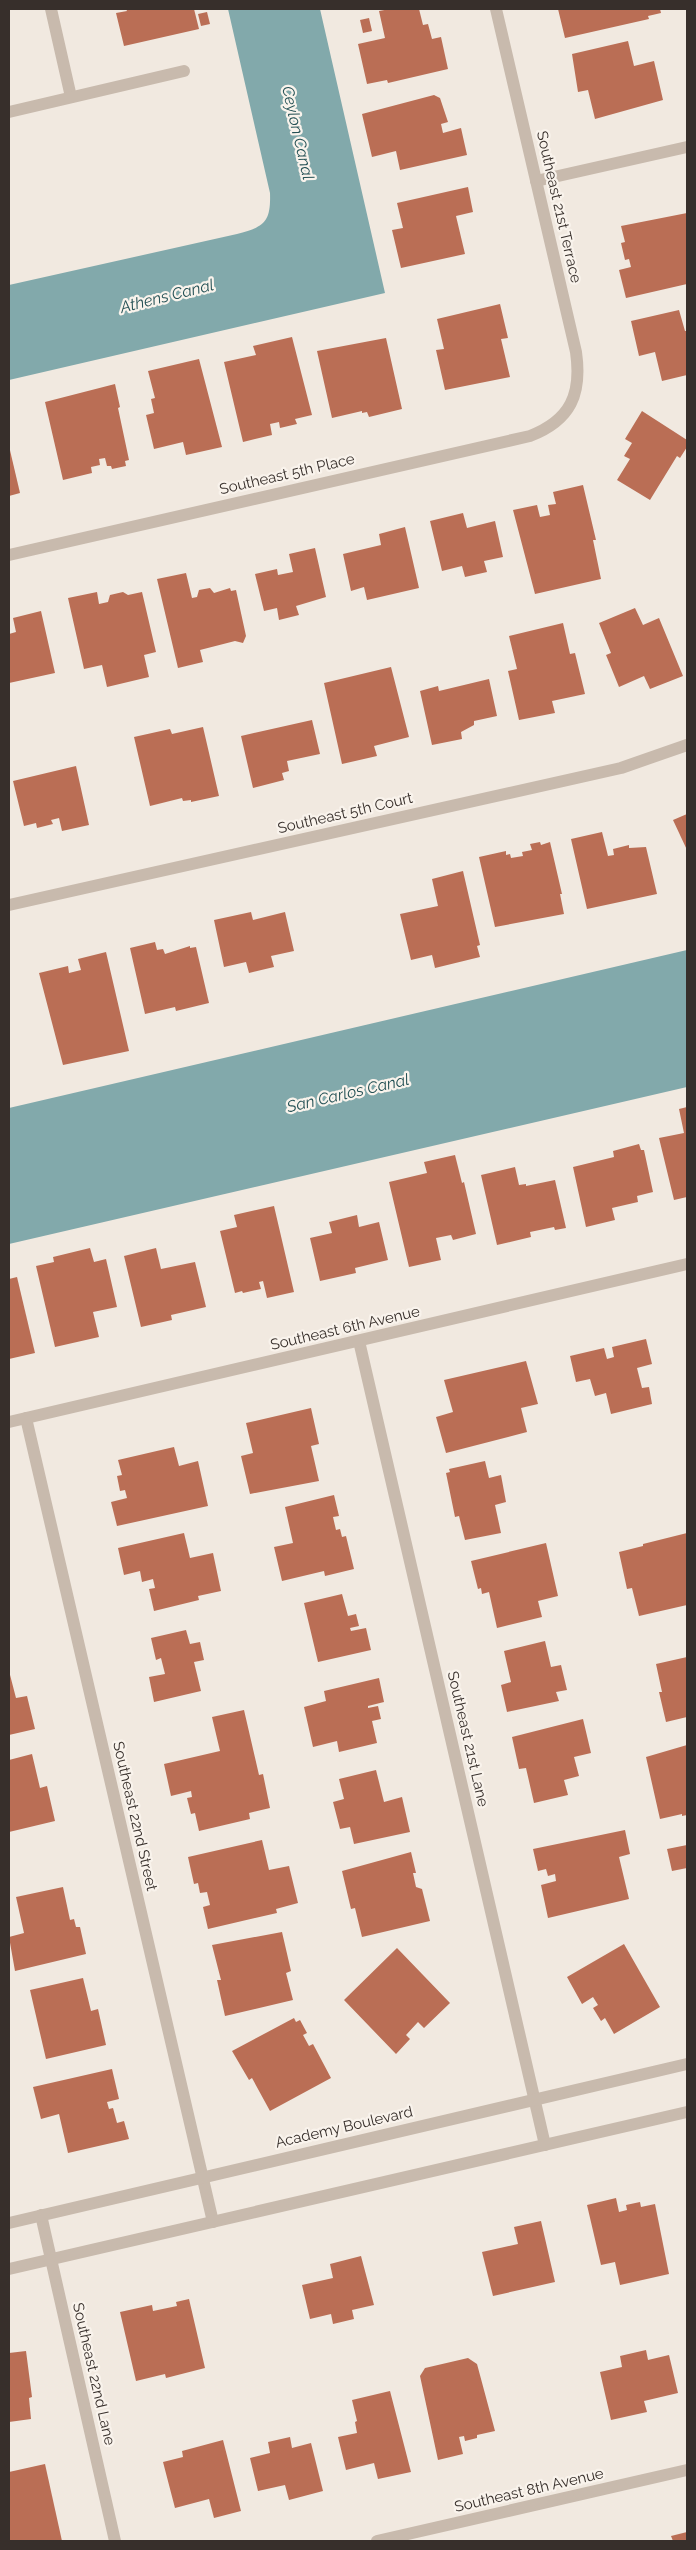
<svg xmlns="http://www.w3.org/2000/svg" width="696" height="2550" font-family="Raleway,sans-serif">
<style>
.water{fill:#82a9ab}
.building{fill:#ba6e55}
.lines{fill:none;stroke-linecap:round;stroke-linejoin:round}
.minor{stroke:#c8baad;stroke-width:12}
.tertiary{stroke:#c8baad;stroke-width:12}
.labels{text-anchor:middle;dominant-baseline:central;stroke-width:4.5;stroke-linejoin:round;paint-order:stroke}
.street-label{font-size:15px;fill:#372f2b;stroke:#f9f3ec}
.water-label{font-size:16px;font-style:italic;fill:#245155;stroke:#f9f3ec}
</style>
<rect width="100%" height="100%" fill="#f1e9e0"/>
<g class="water">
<path d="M 228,9 L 320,9 L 385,293 L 9,380 L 9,285 L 237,234 C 264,227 271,223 270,193 Z"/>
<path d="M 687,950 L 687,1087 L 9,1244 L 9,1108 Z"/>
</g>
<g class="building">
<path d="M 126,9 L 194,9 L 199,29 L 124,46 L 116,13 L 127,11 Z"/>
<path d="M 390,9 L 419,9 L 423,25 L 428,24 L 432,39 L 441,37 L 448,69 L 388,83 L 387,80 L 367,84 L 358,44 L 385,38 L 379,11 Z"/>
<path d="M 558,9 L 660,9 L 661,13 L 648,16 L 649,19 L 565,38 Z"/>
<path d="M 207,12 L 210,24 L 201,26 L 198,14 Z"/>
<path d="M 369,18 L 372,31 L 363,33 L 360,20 Z"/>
<path d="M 628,41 L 634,66 L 654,61 L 663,100 L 595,119 L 588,90 L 578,92 L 572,54 Z"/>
<path d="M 434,95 L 440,98 L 448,122 L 441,124 L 443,133 L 461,128 L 467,155 L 400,170 L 396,151 L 372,157 L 362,114 Z"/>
<path d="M 468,187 L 473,212 L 456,216 L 465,254 L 401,268 L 392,230 L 403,228 L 397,203 Z"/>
<path d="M 687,213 L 687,284 L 626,298 L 619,270 L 631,267 L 629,259 L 625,260 L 621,243 L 625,242 L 621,226 Z"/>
<path d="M 500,304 L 508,338 L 501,339 L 510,377 L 445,390 L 436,350 L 444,349 L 437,319 Z"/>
<path d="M 679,310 L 685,331 L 687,331 L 687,375 L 662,381 L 655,352 L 639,356 L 631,321 Z"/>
<path d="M 292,337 L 312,415 L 295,419 L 297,424 L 280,428 L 279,422 L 270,424 L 272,435 L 243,442 L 224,362 L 256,355 L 253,346 Z"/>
<path d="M 386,338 L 402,409 L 369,417 L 367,412 L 362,413 L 362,411 L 332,418 L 317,351 Z"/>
<path d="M 199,359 L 222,447 L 186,455 L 183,442 L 154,449 L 146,415 L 154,413 L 151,399 L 155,398 L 148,371 Z"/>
<path d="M 115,384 L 120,407 L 118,408 L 129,460 L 125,461 L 126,466 L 112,469 L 111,466 L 107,466 L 105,458 L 99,459 L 100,465 L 91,467 L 92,473 L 63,480 L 45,402 Z"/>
<path d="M 642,411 L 687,440 L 687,447 L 680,458 L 677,456 L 650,500 L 617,480 L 630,459 L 624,456 L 632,443 L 625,439 Z"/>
<path d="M 9,446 L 20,493 L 9,496 Z"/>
<path d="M 583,485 L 596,540 L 593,540 L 601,579 L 535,594 L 513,510 L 537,505 L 540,517 L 550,515 L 548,505 L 556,504 L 553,492 Z"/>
<path d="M 463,513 L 467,528 L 495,521 L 503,557 L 484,561 L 487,572 L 465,577 L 462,566 L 442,571 L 430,521 Z"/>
<path d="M 405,527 L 419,588 L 367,600 L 364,587 L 351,591 L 343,554 L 381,545 L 379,534 Z"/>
<path d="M 315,548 L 326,597 L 296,606 L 299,615 L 279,620 L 277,608 L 264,611 L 255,574 L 277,569 L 278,575 L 293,572 L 289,554 Z"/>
<path d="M 186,573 L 192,598 L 197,597 L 199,590 L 210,588 L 214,593 L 230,588 L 231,591 L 236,590 L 246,636 L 243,643 L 235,641 L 200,650 L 203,662 L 178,668 L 157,579 Z"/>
<path d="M 97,592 L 99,604 L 108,602 L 110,595 L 123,592 L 128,595 L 142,592 L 156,652 L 144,655 L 149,677 L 107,687 L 102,665 L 84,669 L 68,598 Z"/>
<path d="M 635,608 L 643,625 L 659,618 L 683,676 L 650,689 L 644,676 L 619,687 L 606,655 L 611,653 L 599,623 Z"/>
<path d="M 41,611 L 55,673 L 9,683 L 9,634 L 16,632 L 13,618 Z"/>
<path d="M 563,623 L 570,654 L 575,653 L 585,694 L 552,701 L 555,713 L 519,720 L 508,671 L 517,669 L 509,636 Z"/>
<path d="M 391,667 L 409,737 L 374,746 L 377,756 L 342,764 L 324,683 Z"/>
<path d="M 489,679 L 497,716 L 474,721 L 474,725 L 461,732 L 462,739 L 432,745 L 420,691 L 438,686 L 439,691 Z"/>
<path d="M 312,720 L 320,754 L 287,761 L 289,771 L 282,773 L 284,780 L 253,788 L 241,736 Z"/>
<path d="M 203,727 L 219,796 L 191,802 L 191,800 L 183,801 L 182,798 L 150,806 L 134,737 L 170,729 L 172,734 Z"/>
<path d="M 76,766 L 89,825 L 62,831 L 59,818 L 51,820 L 53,824 L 37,828 L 36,823 L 24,826 L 13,781 Z"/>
<path d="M 687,814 L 687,850 L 673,820 Z"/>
<path d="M 602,832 L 608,856 L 614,855 L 613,849 L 629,845 L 629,848 L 646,847 L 657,894 L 587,909 L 571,839 Z"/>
<path d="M 540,842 L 541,845 L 550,842 L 562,894 L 560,894 L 564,914 L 495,927 L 479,857 L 506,851 L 506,855 L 510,854 L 511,858 L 523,856 L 522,852 L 532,850 L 530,844 Z"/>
<path d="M 463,871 L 480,945 L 477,946 L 480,957 L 435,968 L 432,955 L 411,960 L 400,914 L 438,906 L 432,879 Z"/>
<path d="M 251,912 L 253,920 L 285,912 L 294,951 L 271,956 L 274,967 L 249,973 L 246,962 L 224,967 L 214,920 Z"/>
<path d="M 155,942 L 157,950 L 163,949 L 165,954 L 190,946 L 190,948 L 196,947 L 209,1003 L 176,1011 L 175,1007 L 145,1014 L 130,948 Z"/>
<path d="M 106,952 L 129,1051 L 63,1065 L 39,973 L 68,966 L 69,973 L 81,970 L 78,959 Z"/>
<path d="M 687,1107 L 687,1197 L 674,1200 L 659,1138 L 684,1133 L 679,1109 Z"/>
<path d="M 639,1144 L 641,1150 L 644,1150 L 653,1192 L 637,1196 L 638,1202 L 612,1208 L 615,1220 L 586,1227 L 573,1167 L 614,1157 L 613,1151 Z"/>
<path d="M 455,1155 L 462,1183 L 464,1182 L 476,1234 L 453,1240 L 451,1235 L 436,1238 L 441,1260 L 409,1267 L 389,1182 L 427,1173 L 424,1162 Z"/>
<path d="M 515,1167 L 519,1185 L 526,1184 L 526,1186 L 555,1180 L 566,1228 L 555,1230 L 554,1227 L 530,1232 L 531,1237 L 497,1245 L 481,1175 Z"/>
<path d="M 274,1206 L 294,1292 L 267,1298 L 263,1281 L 259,1282 L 261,1289 L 243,1293 L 242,1291 L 235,1293 L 220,1231 L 237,1227 L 234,1215 Z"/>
<path d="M 357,1215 L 359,1227 L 379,1222 L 388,1260 L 355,1268 L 356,1273 L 320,1281 L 310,1238 L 332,1233 L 329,1222 Z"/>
<path d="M 90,1248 L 94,1262 L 106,1259 L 117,1307 L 93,1312 L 99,1337 L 55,1347 L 36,1266 L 54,1262 L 53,1257 Z"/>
<path d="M 156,1248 L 161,1269 L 195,1262 L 206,1307 L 171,1315 L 172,1320 L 141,1327 L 124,1256 Z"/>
<path d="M 17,1277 L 35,1353 L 9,1359 L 9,1279 Z"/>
<path d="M 646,1339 L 652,1364 L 637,1368 L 642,1388 L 649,1387 L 652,1404 L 611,1414 L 606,1393 L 595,1396 L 590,1379 L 576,1382 L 570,1356 L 604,1348 L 607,1359 L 614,1357 L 612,1347 Z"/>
<path d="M 526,1361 L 538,1404 L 521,1408 L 527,1432 L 446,1453 L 436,1417 L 453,1412 L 444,1380 Z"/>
<path d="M 311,1408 L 319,1444 L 311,1446 L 319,1481 L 250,1494 L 241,1456 L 253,1453 L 246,1423 Z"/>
<path d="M 174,1447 L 179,1466 L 198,1461 L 208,1506 L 117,1526 L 111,1502 L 127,1498 L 125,1490 L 120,1491 L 117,1476 L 122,1475 L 118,1460 Z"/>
<path d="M 485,1461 L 489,1478 L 501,1475 L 506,1502 L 495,1505 L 501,1533 L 465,1540 L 459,1516 L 455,1517 L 446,1473 L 450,1472 L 449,1469 Z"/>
<path d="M 334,1495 L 339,1516 L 333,1517 L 336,1530 L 340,1529 L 342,1537 L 346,1536 L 354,1569 L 325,1576 L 324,1571 L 282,1581 L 274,1547 L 293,1543 L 285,1507 Z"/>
<path d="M 184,1533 L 190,1558 L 213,1553 L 221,1591 L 198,1596 L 199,1600 L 154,1611 L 149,1589 L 155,1588 L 153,1579 L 142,1582 L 140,1571 L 124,1575 L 118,1548 Z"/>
<path d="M 687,1533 L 687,1605 L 639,1616 L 632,1588 L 627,1589 L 619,1552 L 643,1546 L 643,1544 Z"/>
<path d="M 546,1543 L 558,1596 L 538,1601 L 542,1617 L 497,1628 L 489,1592 L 482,1594 L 481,1588 L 478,1589 L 471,1561 Z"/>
<path d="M 342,1594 L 348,1616 L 356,1614 L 359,1626 L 350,1628 L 351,1631 L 366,1628 L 371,1650 L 318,1662 L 304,1603 Z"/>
<path d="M 186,1630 L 190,1644 L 200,1642 L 204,1660 L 194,1662 L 201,1691 L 154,1702 L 149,1677 L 165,1674 L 161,1658 L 156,1660 L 151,1638 Z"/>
<path d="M 545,1641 L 551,1667 L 561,1665 L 567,1690 L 556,1692 L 559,1701 L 507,1712 L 501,1685 L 511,1682 L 504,1651 Z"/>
<path d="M 687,1657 L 687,1717 L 666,1722 L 659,1692 L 662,1692 L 656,1664 Z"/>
<path d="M 9,1671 L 16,1698 L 27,1696 L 35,1729 L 9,1735 Z"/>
<path d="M 379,1678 L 384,1702 L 368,1706 L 368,1708 L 378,1706 L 381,1719 L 372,1721 L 377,1743 L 339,1752 L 337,1741 L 313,1747 L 304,1707 L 326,1701 L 324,1691 Z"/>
<path d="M 244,1710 L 259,1775 L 263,1774 L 270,1808 L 249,1813 L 250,1819 L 199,1831 L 195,1813 L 191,1814 L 187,1798 L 192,1797 L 191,1791 L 171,1796 L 164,1764 L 220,1751 L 212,1717 Z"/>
<path d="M 583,1719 L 591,1753 L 574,1757 L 579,1776 L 564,1780 L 568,1795 L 534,1803 L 526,1768 L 519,1769 L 512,1737 Z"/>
<path d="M 687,1745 L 687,1815 L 682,1816 L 682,1814 L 660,1819 L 646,1757 Z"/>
<path d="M 32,1754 L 40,1788 L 47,1786 L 55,1821 L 9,1832 L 9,1760 Z"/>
<path d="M 376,1770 L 384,1802 L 402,1797 L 410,1832 L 354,1844 L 350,1827 L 340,1829 L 333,1802 L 344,1799 L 339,1779 Z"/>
<path d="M 625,1830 L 630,1854 L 619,1857 L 629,1899 L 548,1918 L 541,1885 L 556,1881 L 555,1874 L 548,1876 L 546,1869 L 538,1871 L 533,1849 Z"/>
<path d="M 262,1840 L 269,1870 L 289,1866 L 298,1903 L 276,1909 L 277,1913 L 208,1929 L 203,1907 L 210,1905 L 207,1892 L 200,1893 L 198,1883 L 194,1884 L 188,1857 Z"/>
<path d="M 687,1845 L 687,1868 L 672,1871 L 667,1849 Z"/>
<path d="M 411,1852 L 416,1873 L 413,1873 L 416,1887 L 422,1889 L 430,1921 L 362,1937 L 355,1908 L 351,1909 L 342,1871 Z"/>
<path d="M 63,1887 L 70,1920 L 74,1919 L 76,1927 L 80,1927 L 86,1954 L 15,1971 L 9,1937 L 24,1933 L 16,1897 Z"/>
<path d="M 282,1932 L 291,1971 L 286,1973 L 293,2000 L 225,2016 L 217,1980 L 221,1980 L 212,1945 Z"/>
<path d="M 624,1944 L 660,2007 L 614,2034 L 605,2018 L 601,2021 L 593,2008 L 598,2005 L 593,1997 L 582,2004 L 567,1977 Z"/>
<path d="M 397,1948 L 450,2003 L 424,2028 L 418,2022 L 406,2035 L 410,2039 L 396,2054 L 344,2000 Z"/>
<path d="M 83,1978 L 91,2011 L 98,2009 L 106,2045 L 46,2059 L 30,1990 Z"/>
<path d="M 294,2018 L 296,2022 L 300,2020 L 307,2033 L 303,2035 L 309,2046 L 313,2044 L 331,2078 L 270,2111 L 252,2078 L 249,2080 L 232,2051 Z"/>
<path d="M 112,2069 L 119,2099 L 107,2102 L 109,2109 L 113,2108 L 117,2123 L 124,2121 L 129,2139 L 68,2153 L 59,2114 L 41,2119 L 33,2087 Z"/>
<path d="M 616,2198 L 619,2212 L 627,2210 L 626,2205 L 640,2202 L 641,2207 L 655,2204 L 669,2274 L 620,2285 L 615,2262 L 601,2265 L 587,2205 Z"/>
<path d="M 541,2221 L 555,2282 L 493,2296 L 482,2252 L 518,2244 L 514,2227 Z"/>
<path d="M 361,2256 L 374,2305 L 352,2310 L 354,2319 L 333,2324 L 331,2314 L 310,2319 L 302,2285 L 333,2278 L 330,2264 Z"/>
<path d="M 189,2299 L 205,2368 L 166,2378 L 165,2374 L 136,2381 L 120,2312 L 152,2305 L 153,2311 L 177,2306 L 176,2302 Z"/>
<path d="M 646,2350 L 648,2360 L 669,2355 L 678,2393 L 644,2401 L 647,2412 L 611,2420 L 600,2372 L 622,2367 L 620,2356 Z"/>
<path d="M 26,2351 L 32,2397 L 29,2398 L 31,2419 L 9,2422 L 9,2353 Z"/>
<path d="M 468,2358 L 477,2364 L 495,2431 L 477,2435 L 477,2438 L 465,2441 L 464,2436 L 459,2437 L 463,2454 L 438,2460 L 420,2376 L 425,2368 Z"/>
<path d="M 390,2391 L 411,2472 L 378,2479 L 374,2463 L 346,2470 L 338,2437 L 357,2433 L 355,2422 L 357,2421 L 352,2400 Z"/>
<path d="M 290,2437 L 292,2448 L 311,2443 L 323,2491 L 289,2500 L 285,2485 L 258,2491 L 250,2458 L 270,2453 L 268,2442 Z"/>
<path d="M 223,2440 L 241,2511 L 214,2518 L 209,2499 L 175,2508 L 163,2462 L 183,2457 L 182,2451 Z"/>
<path d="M 45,2464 L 62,2541 L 9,2541 L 9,2472 Z"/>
<path d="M 687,2532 L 687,2541 L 673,2541 L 671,2536 Z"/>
</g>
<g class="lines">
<g class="minor">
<path d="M 51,9 L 71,97"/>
<path d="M 9,112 L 184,71"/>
<path d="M 536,181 L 687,147"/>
<path d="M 9,555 L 530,436 C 571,420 582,394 576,352 L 496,9"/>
<path d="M 9,905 L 621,768 L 687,745"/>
<path d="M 359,1341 L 545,2145"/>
<path d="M 26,1418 L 213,2222"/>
<path d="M 9,1422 L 687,1264"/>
<path d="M 41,2215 L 115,2541"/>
<path d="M 377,2541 L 687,2470"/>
</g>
<g class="tertiary">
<path d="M 9,2223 L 687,2064"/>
<path d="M 9,2269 L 687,2112"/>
</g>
</g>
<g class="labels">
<g class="street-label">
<text transform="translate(559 207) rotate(77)">Southeast 21st Terrace</text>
<text transform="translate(287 474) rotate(-13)">Southeast 5th Place</text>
<text transform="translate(345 813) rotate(-13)">Southeast 5th Court</text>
<text transform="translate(345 1328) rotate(-13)">Southeast 6th Avenue</text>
<text transform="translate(468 1739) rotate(77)">Southeast 21st Lane</text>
<text transform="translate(135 1816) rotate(77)">Southeast 22nd Street</text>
<text transform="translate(344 2127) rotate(-13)">Academy Boulevard</text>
<text transform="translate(94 2374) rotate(77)">Southeast 22nd Lane</text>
<text transform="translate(529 2490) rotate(-13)">Southeast 8th Avenue</text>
</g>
<g class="water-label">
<text transform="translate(298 133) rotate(77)">Ceylon Canal</text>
<text transform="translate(167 296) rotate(-14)">Athens Canal</text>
<text transform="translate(348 1093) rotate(-13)">San Carlos Canal</text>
</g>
</g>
<rect width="696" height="2550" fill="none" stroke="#372f2b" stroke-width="20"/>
</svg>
